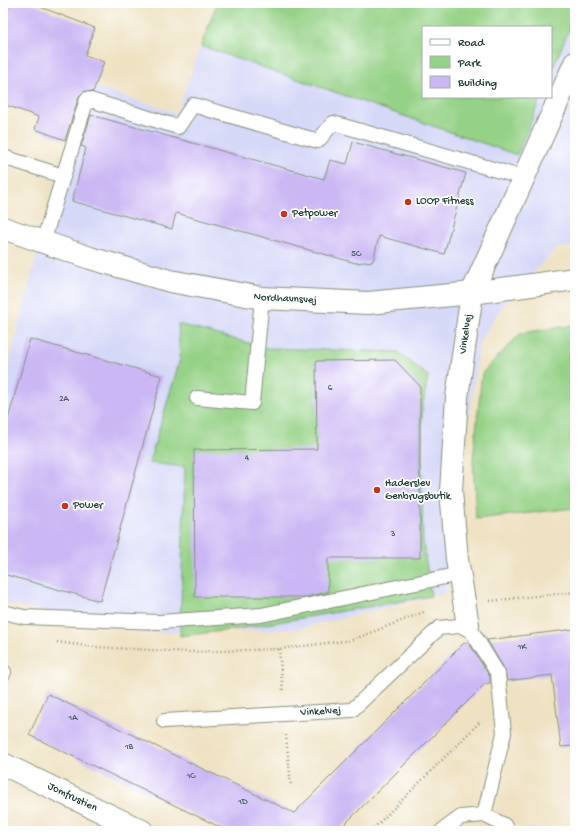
<svg xmlns="http://www.w3.org/2000/svg" width="578" height="834" font-family="'Gochi Hand',sans-serif">
<style>
.built{fill:#d6d8f8}
.green{fill:#95d186;stroke:#5a875d}
.building{fill:#cab7f4}
.lines{fill:none;stroke-linecap:round;stroke-linejoin:round}
.lane-casing{stroke:#87907c;stroke-width:16}
.street-casing{stroke:#87907c;stroke-width:24}
.secondary-casing{stroke:#87907c;stroke-width:24}
.path{stroke:#87907c;stroke-width:2.5;stroke-dasharray:1 3;stroke-linecap:butt}
.lane{stroke:#fff;stroke-width:14}
.street{stroke:#fff;stroke-width:22}
.secondary{stroke:#fff;stroke-width:22}
.poi-dot{fill:#c8321e;stroke:#fff;stroke-width:1.5}
.labels{text-anchor:middle;dominant-baseline:central;stroke-width:3.5;stroke-linejoin:round;paint-order:stroke}
.number-label{font-size:9px;fill:#4a5c64}
.poi-label{font-size:11px;fill:#1f3d34;stroke:#fff;text-anchor:start}
.street-label{font-size:11px;fill:#1f3d34;stroke:#fff}
</style>
<rect width="100%" height="100%" fill="#fff"/>
<filter id="ink" filterUnits="userSpaceOnUse"><feTurbulence type="fractalNoise" baseFrequency=".025" numOctaves="2"/><feDisplacementMap in="SourceGraphic" scale="8" xChannelSelector="R" yChannelSelector="G"/><feConvolveMatrix kernelMatrix="1 2 1 2 8 2 1 2 1" color-interpolation-filters="sRGB"/></filter>
<filter id="wash" filterUnits="userSpaceOnUse"><feTurbulence type="fractalNoise" baseFrequency=".012" numOctaves="4" result="noise"/><feDisplacementMap in="SourceGraphic" scale="16" xChannelSelector="R" yChannelSelector="G"/><feGaussianBlur stdDeviation="0.9" result="paint"/><feColorMatrix in="noise" values="0 0 0 0 0 0 0 0 0 0 0 0 0 0 0 0 0 1.4 0 .05"/><feComposite in="paint" operator="in"/></filter>
<g filter="url(#wash)">
<rect width="100%" height="100%" fill="#efe2c3"/>
<path class="built" d="M 575,15 L 575,246 L 555,249 L 499,311 L 479,343 L 446,593 L 296,629 L 143,633 L 3,603 L 3,386 L 48,211 L 84,83 L 176,113 L 201,46 L 517,155 L 541,97 L 551,97 L 551,73 Z"/>
<g class="green">
<path d="M 217,3 L 575,3 L 575,15 L 551,73 L 551,27 L 423,27 L 423,97 L 541,97 L 517,155 L 201,46 Z"/>
<path d="M 178,324 L 267,348 L 398,352 L 428,376 L 422,409 L 421,452 L 423,542 L 431,596 L 231,630 L 180,636 L 185,467 L 149,463 L 180,359 Z"/>
<path d="M 575,325 L 575,508 L 476,519 L 473,460 L 482,373 L 521,333 Z"/>
</g>
<g id="blocks">
<g class="building">
<path d="M 10,3 L 30,3 L 95,28 L 85,55 L 104,62 L 93,92 L 85,91 L 79,96 L 65,140 L 35,129 L 39,117 L 3,104 L 3,24 Z"/>
<path d="M 91,115 L 324,179 L 330,160 L 347,164 L 353,142 L 466,173 L 444,254 L 379,236 L 373,261 L 356,263 L 176,213 L 172,229 L 72,201 L 86,148 L 81,146 Z"/>
<path d="M 30,339 L 162,376 L 100,601 L 3,574 L 3,438 Z"/>
<path d="M 395,360 L 420,386 L 420,558 L 328,558 L 328,592 L 306,597 L 195,597 L 194,450 L 317,449 L 316,361 Z"/>
<path d="M 575,629 L 575,746 L 561,747 L 552,675 L 507,681 L 505,670 L 487,640 Z"/>
<path d="M 464,643 L 469,643 L 490,677 L 490,683 L 485,684 L 338,831 L 228,831 L 29,735 L 48,694 L 294,813 Z"/>
</g>
</g>
</g>
<g filter="url(#ink)">
<use href="#blocks" fill-opacity="0" stroke="#87907c" stroke-width="1"/>
<g class="lines">
<defs>
<g id="lane">
<path d="M 3,157 L 63,176"/>
<path d="M 43,242 L 87,99 L 178,127 L 193,105 L 318,141 L 333,123 L 524,178"/>
<path d="M 197,398 L 252,403 L 262,298"/>
<path d="M 3,612 L 24,617 L 159,622 L 261,615 L 460,574"/>
<path d="M 3,674 L 4,672"/>
<path id="s1" d="M 164,721 L 352,710 L 439,628 L 468,625 L 498,674 L 504,733 L 484,815"/>
<path d="M 442,831 L 461,817 L 484,815 L 504,825 L 509,831"/>
</g>
<g id="street">
<path id="s2" d="M 468,625 L 457,559 L 451,491 L 457,397 L 472,293 L 575,63"/>
<path id="s3" d="M 3,764 L 142,831"/>
</g>
<g id="secondary">
<path id="s4" d="M 3,228 L 90,258 L 170,281 L 262,298 L 368,303 L 472,293 L 575,279"/>
</g>
</defs>
<use href="#lane" class="lane-casing"/>
<use href="#street" class="street-casing"/>
<use href="#secondary" class="secondary-casing"/>
<g class="path">
<path d="M 490,601 L 575,592"/>
<path d="M 57,642 L 95,647 L 189,652 L 279,649 L 352,640 L 424,612"/>
<path d="M 279,649 L 283,692"/>
<path d="M 286,735 L 291,786"/>
<path d="M 371,831 L 481,721"/>
</g>
<use href="#lane" class="lane"/>
<use href="#street" class="street"/>
<use href="#secondary" class="secondary"/>
</g>
</g>
<g class="poi-dot">
<circle cx="408" cy="202" r="4"/>
<circle cx="284" cy="214" r="4"/>
<circle cx="377" cy="490" r="4"/>
<circle cx="65" cy="506" r="4"/>
</g>
<g class="labels">
<g class="number-label">
<text x="356" y="254">5C</text>
<text x="330" y="388">6</text>
<text x="64" y="399">2A</text>
<text x="247" y="458">4</text>
<text x="393" y="534">3</text>
<text x="522" y="647">1K</text>
<text x="73" y="718">1A</text>
<text x="129" y="747">1B</text>
<text x="191" y="776">1C</text>
<text x="243" y="802">1D</text>
</g>
<g class="poi-label">
<text x="416" y="202">LOOP Fitness</text>
<text x="292" y="214">Petpower</text>
<text x="385" y="484">Haderslev<tspan x="385" dy="13">Genbrugsbutik</tspan></text>
<text x="73" y="506">Power</text>
</g>
<g class="street-label">
<text stroke="none"><textPath href="#s4" startOffset="292">Nordhavnsvej</textPath></text>
<text stroke="none"><textPath href="#s2" startOffset="293">Vinkelvej</textPath></text>
<text stroke="none"><textPath href="#s1" startOffset="157">Vinkelvej</textPath></text>
<text stroke="none"><textPath href="#s3" startOffset="77">Jomfrustien</textPath></text>
</g>
</g>
<rect width="578" height="834" fill="none" stroke="#fff" stroke-width="16"/>
<rect x="422" y="26" width="130" height="72" fill="#ffffff" stroke="#a5b1ae"/>
<rect x="430" y="39" width="20" height="6" fill="#ffffff" stroke="#a5b1ae"/>
<text x="458" y="46" font-size="12" fill="#1f3d34">Road</text>
<rect x="430" y="56" width="20" height="12" fill="#95d186" stroke="#a5b1ae"/>
<text x="458" y="66" font-size="12" fill="#1f3d34">Park</text>
<rect x="430" y="76" width="20" height="12" fill="#cab7f4" stroke="#a5b1ae"/>
<text x="458" y="86" font-size="12" fill="#1f3d34">Building</text>
</svg>
